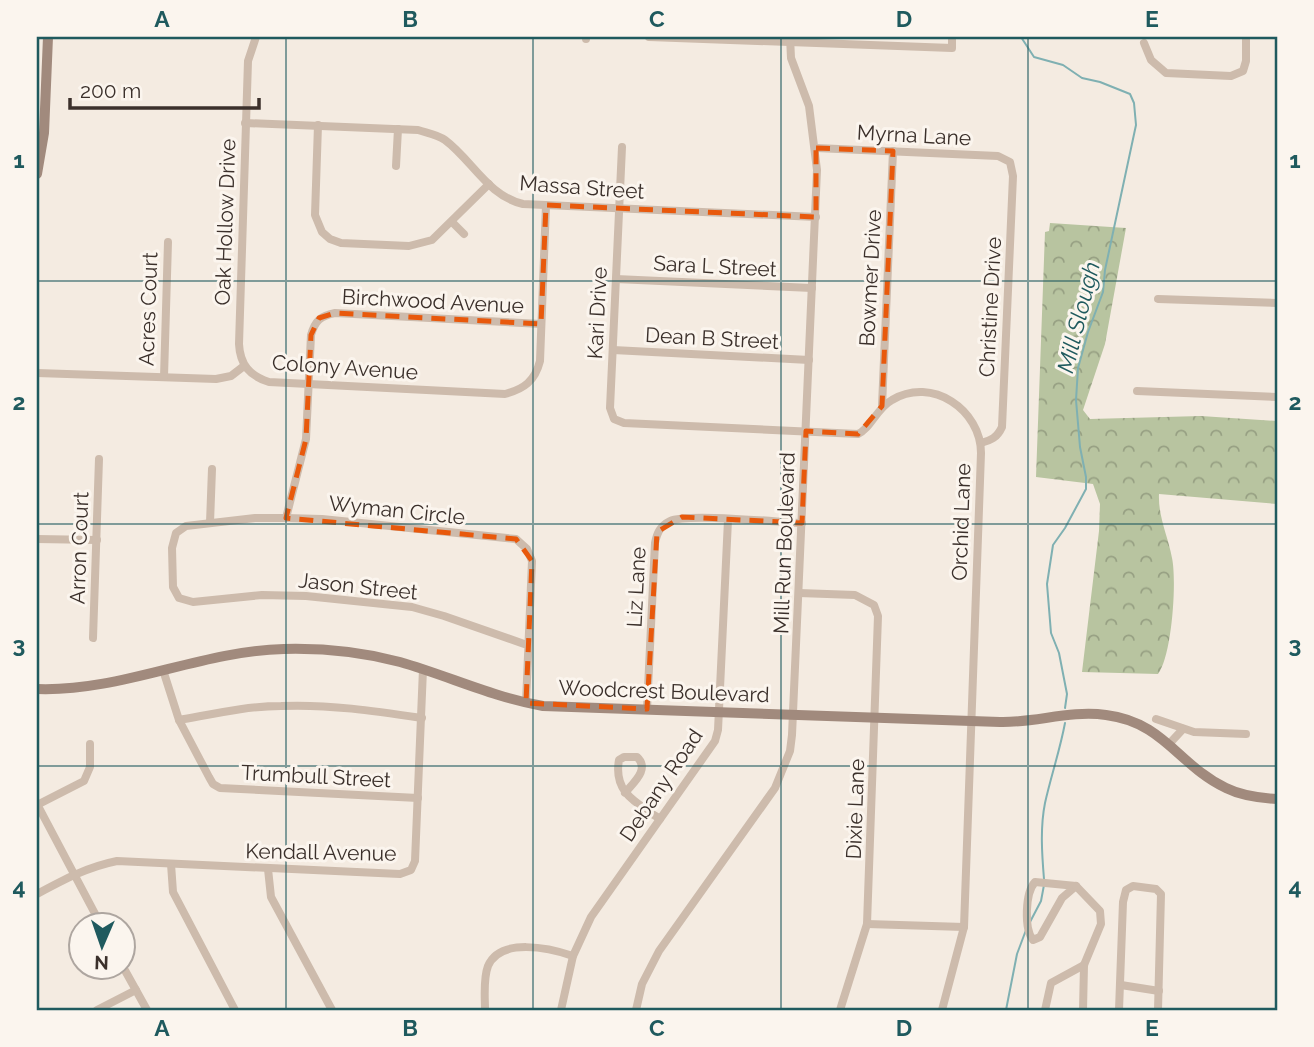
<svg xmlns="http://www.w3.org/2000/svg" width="1314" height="1047" font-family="Raleway,sans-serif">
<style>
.forest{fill:url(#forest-crowns)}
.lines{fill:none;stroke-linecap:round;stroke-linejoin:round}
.stream{stroke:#7fb0b2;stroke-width:2}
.street{stroke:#cdbbac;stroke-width:8}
.secondary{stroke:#a18a7d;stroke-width:10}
.marked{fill:none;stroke:#e8590c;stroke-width:5;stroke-dasharray:14 9;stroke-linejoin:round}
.grid{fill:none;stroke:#1f5a5e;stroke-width:2;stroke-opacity:0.55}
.labels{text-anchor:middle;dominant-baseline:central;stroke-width:6;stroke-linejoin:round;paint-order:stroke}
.street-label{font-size:21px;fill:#3b302b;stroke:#fbf5ee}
.water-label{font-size:23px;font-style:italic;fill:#1f5a5e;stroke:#fbf5ee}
.neatline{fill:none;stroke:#1f5a5e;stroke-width:2.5}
.grid-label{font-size:23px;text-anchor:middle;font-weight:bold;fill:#1f5a5e}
</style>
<defs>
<pattern id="forest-crowns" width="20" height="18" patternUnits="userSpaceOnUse" patternTransform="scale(1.75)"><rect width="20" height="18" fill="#b8c4a0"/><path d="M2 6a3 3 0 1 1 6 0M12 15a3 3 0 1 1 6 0" fill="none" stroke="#97a083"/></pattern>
</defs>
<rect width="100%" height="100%" fill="#f4ebe1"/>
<path class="forest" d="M 1050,223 L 1126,228 L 1105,344 L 1083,410 L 1090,419 L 1201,416 L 1277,421 L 1277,504 L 1159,494 C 1158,517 1168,536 1172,558 C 1177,581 1172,656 1158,674 L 1082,672 L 1099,531 L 1100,504 L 1093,484 L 1036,477 L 1045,232 L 1049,231 Z"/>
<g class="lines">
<g class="stream">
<path d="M 1021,37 L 1034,57 L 1063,65 L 1082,78 L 1100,82 L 1130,94 L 1134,103 L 1136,125 L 1105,270 L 1103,292 L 1088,332 L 1078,368 L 1076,400 L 1080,447 L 1086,477 L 1086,489 L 1065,528 L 1053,545 L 1047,584 L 1051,633 L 1059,653 L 1067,694 L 1065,708"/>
<path d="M 1044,879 C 1042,855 1040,828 1045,803 C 1051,776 1060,750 1065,723"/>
<path d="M 1030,922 L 1041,901 L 1044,885"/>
<path d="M 1006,1010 L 1017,954 L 1026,930"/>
</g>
<g class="street">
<path d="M 256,37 L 248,61 L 239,344 C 240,365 250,376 269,382 L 505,394 C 524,389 535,381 540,361 L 546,205"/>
<path d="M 649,37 L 952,48 L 952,37"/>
<path d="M 586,39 L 586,37"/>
<path d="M 1144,43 L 1151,60 L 1166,73 L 1231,76 L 1243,71 L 1246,61 L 1246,37"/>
<path d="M 245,123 L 418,130 C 427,133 437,134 445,140 C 472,160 488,196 523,204 L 816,217"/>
<path d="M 318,125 L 315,215 L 322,232 L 330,239 L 341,243 L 409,246 L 432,240 L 489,184"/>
<path d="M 622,147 L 610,408 L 614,419 L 624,423 L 858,434 C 870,429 877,408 892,400 C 932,376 981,410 981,453 L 964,927 L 942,1010"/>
<path d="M 816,148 L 998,156 L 1010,162 L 1013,176 L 1002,427 C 997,438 991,440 981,443"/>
<path d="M 396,166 L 398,129"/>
<path d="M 452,222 L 464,234"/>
<path d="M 616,279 L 812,288"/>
<path d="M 1158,299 L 1277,303"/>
<path d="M 613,350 L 809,360"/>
<path d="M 37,373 L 216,379 L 231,376 L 244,366"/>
<path d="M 164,377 L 168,242"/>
<path d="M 1137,391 L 1277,397"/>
<path d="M 882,406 L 893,151"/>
<path d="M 286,518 L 306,439 L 311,335 C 315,321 320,316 335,313 L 541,324"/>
<path d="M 210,523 L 212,469"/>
<path d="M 37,539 L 97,540"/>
<path d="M 799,593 L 855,595 L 874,605 L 878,616 L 867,924 L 840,1010"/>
<path d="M 93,638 L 99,459"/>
<path d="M 163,670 L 179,720 L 209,777 L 213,784 L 220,788 L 418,798"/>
<path d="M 526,703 L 532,561 L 527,549 L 516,539 L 322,519 L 286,518 L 255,518 L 186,526 L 176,533 L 172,548 L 173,587 L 179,598 L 193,602 L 262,595 L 306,596 L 412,607 L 444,616 L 527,645"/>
<path d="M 647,709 L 655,543 C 657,533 660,526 670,521 C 687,513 777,522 802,523"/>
<path d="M 1156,719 L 1194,732 L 1246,734"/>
<path d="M 179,720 C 213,714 247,706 281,706 C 328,704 375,711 422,718"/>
<path d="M 1170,743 L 1183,729"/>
<path d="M 625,793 C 634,782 650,769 637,757 L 624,757 L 619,760 C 613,793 637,803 660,819"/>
<path d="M 37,804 L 101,925"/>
<path d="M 37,805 L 84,781 L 90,767 L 90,744"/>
<path d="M 171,864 L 173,892 L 235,1010"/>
<path d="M 268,869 L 271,897 L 332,1010"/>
<path d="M 1035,882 L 1076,886 L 1062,898 L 1040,937 L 1033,940 C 1024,929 1025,893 1035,882 Z"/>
<path d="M 1076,886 L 1100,911 L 1101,924 L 1084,965 L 1083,1010"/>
<path d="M 37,894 C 63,880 87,867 117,861 L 400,874 L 411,870 L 415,861 L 423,669"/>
<path d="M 867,924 L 964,927"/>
<path d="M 122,965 L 147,1010"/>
<path d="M 1121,985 L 1159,991"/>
<path d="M 97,1010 L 136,990"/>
<path d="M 485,1010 C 485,997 483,979 488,966 C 500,937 550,948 573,956"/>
<path d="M 561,1010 L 573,956 L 591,917 L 715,741 L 718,730 L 728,520"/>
<path d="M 636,1010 L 642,984 L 659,951 L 775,788 L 790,751 L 792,735 L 817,170 L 809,106 L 791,58 L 790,37"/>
<path d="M 1045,1010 L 1051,983 L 1084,965"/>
<path d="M 1119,1010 L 1123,902 L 1126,890 L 1133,886 L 1156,889 L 1161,894 L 1158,1010"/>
</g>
<g class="secondary">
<path d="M 37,174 L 44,133 L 48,37"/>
<path d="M 37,689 C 122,692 199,651 284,649 C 323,648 362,652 400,662 C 449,676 492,697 543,706 C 695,711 847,718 1000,722 C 1035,723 1070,710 1106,715 C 1164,722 1179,766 1226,788 C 1242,796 1259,798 1277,799"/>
</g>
</g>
<path class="marked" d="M 816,148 L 893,151 L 882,406 L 858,434 L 806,431 L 802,523 L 682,517 L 657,532 L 647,709 L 526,703 L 532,561 L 516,539 L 286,518 L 306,439 L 311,335 L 319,318 L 335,313 L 541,324 L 546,205 L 816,217 Z"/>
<path class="grid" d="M 286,37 L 286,1010M 533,37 L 533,1010M 781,37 L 781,1010M 1028,37 L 1028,1010M 37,281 L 1277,281M 37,524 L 1277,524M 37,766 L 1277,766"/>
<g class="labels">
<g class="street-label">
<text transform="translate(914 135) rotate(3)">Myrna Lane</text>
<text transform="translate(582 187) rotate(4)">Massa Street</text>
<text transform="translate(225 222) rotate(-88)">Oak Hollow Drive</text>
<text transform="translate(715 266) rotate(3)">Sara L Street</text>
<text transform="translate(870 278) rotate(-87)">Bowmer Drive</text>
<text transform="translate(433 301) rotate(3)">Birchwood Avenue</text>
<text transform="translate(990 307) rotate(-87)">Christine Drive</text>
<text transform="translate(148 309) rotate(-88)">Acres Court</text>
<text transform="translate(597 313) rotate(-87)">Kari Drive</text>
<text transform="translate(712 338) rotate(3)">Dean B Street</text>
<text transform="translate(345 367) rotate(4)">Colony Avenue</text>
<text transform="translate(397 510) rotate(6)">Wyman Circle</text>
<text transform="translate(961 522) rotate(-88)">Orchid Lane</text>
<text transform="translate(784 543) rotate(-88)">Mill Run Boulevard</text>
<text transform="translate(79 548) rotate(-88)">Arron Court</text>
<text transform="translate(358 586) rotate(6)">Jason Street</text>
<text transform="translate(636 587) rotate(-87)">Liz Lane</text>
<text transform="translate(664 691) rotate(2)">Woodcrest Boulevard</text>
<text transform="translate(316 776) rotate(3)">Trumbull Street</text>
<text transform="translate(661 785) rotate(-56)">Debany Road</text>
<text transform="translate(855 809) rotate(-88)">Dixie Lane</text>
<text transform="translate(321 852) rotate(1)">Kendall Avenue</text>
</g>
<g class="water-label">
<text transform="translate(1078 317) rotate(-76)">Mill Slough</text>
</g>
</g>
<rect width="1314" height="1047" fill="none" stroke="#fbf5ee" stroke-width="77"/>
<g transform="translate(102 946) rotate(182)"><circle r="33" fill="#fbf5ee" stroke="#aea6a0" stroke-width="2"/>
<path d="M0-5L12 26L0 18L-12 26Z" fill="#1f5a5e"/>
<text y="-10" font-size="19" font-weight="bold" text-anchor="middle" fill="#3b302b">N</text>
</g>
<path d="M70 98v10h189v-10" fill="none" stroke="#3b302b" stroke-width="3.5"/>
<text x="80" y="98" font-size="21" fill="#3b302b" stroke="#fbf5ee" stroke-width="5" paint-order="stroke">200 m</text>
<rect x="38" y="38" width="1238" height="971" class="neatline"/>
<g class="grid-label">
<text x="162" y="27">A</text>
<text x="410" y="27">B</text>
<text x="657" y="27">C</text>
<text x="904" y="27">D</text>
<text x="1152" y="27">E</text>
<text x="19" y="168">1</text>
<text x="1295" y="168">1</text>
<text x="19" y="410">2</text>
<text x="1295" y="410">2</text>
<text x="19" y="653">3</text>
<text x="1295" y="653">3</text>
<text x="19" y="895">4</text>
<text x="1295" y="895">4</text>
<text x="162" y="1036">A</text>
<text x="410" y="1036">B</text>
<text x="657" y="1036">C</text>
<text x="904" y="1036">D</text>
<text x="1152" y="1036">E</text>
</g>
</svg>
